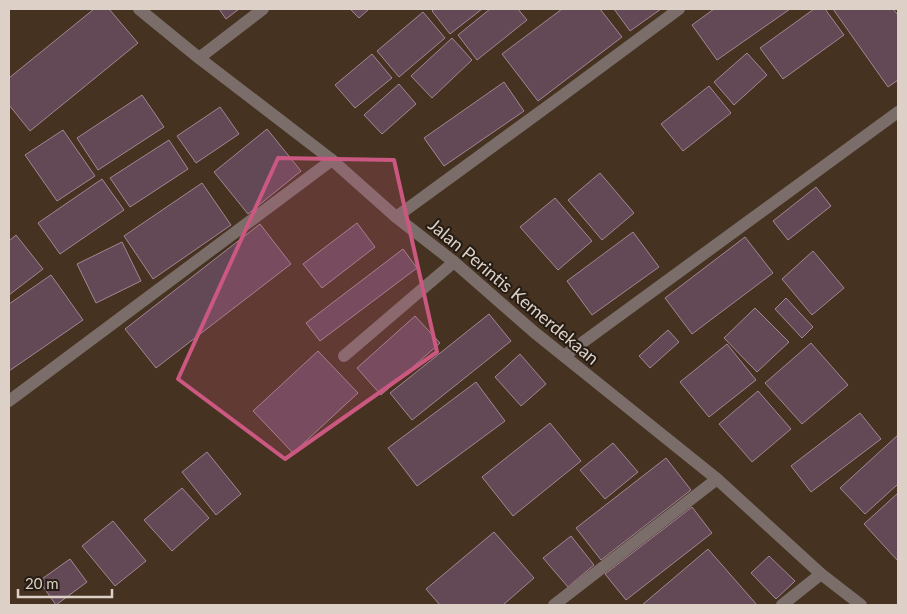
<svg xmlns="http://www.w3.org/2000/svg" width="907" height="614" font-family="Lato,sans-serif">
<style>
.building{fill:#634955;stroke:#a48694}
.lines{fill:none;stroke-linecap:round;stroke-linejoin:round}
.minor{stroke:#7b6d6a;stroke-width:12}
.marked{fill:#cb5880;fill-opacity:0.2;stroke:#cb5880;stroke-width:4;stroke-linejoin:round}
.labels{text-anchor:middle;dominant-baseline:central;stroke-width:4;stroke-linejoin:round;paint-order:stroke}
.street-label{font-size:18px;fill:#ddd0c6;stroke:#251c14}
</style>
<rect width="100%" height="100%" fill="#453220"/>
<g class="building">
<path d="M 94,9 L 109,9 L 138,43 L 30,131 L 9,105 L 9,78 Z"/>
<path d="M 219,9 L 239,9 L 226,19 Z"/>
<path d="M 350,9 L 369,9 L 359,18 Z"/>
<path d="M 434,9 L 482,9 L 450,34 L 432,11 Z"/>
<path d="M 490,9 L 518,9 L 527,20 L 477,60 L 458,35 Z"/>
<path d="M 562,9 L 600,9 L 622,37 L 538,101 L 502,54 Z"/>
<path d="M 614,9 L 661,9 L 630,31 Z"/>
<path d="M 714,9 L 790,9 L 717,60 L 692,25 Z"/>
<path d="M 814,9 L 825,9 L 844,35 L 783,79 L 760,48 Z"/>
<path d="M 833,9 L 893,9 L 898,15 L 898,80 L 888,87 Z"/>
<path d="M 423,12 L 445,38 L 399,77 L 377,51 Z"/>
<path d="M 452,38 L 472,60 L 432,98 L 411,76 Z"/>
<path d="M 747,53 L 767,75 L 734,105 L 714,82 Z"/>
<path d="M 372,54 L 392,78 L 355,108 L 335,85 Z"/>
<path d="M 504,82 L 524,111 L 444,166 L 424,138 Z"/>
<path d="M 399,84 L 416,104 L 382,134 L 364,115 Z"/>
<path d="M 709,86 L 731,113 L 683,151 L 661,124 Z"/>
<path d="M 142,95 L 164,127 L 98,170 L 77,138 Z"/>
<path d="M 220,107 L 239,134 L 196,163 L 177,136 Z"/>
<path d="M 267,129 L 301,171 L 248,214 L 214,172 Z"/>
<path d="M 63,130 L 95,176 L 57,201 L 25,155 Z"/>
<path d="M 169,140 L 188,169 L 130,207 L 110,178 Z"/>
<path d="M 600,173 L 634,213 L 602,240 L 568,200 Z"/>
<path d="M 102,179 L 124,210 L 60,254 L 38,223 Z"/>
<path d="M 202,183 L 231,225 L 153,279 L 124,236 Z"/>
<path d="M 816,187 L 831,206 L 788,240 L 773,221 Z"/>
<path d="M 555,198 L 592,241 L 558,270 L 520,227 Z"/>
<path d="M 357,223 L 375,247 L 322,288 L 303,264 Z"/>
<path d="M 260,224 L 291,264 L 156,368 L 125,329 Z"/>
<path d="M 633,232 L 659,267 L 592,315 L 567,281 Z"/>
<path d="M 16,235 L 43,269 L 9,295 L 9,241 Z"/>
<path d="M 745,237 L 773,273 L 692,334 L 665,298 Z"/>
<path d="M 122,242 L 141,281 L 96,303 L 77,264 Z"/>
<path d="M 403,249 L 417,268 L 320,341 L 306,323 Z"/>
<path d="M 813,251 L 844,288 L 812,315 L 782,279 Z"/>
<path d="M 51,275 L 83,320 L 9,371 L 9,304 Z"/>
<path d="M 786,298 L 813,327 L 802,338 L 775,309 Z"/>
<path d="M 755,308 L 789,342 L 757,372 L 724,338 Z"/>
<path d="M 489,314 L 511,341 L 412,420 L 390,393 Z"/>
<path d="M 415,316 L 440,343 L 381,395 L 357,368 Z"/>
<path d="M 668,330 L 679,342 L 650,368 L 639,356 Z"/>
<path d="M 811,343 L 848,385 L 802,424 L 765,383 Z"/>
<path d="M 727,344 L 756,380 L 709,417 L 680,382 Z"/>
<path d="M 318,351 L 358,393 L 293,453 L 253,411 Z"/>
<path d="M 520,354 L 546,384 L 521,406 L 495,377 Z"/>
<path d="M 476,382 L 505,421 L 417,486 L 388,448 Z"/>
<path d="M 758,391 L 791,429 L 752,462 L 719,424 Z"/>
<path d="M 860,413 L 881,439 L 811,492 L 791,466 Z"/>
<path d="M 550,423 L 581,461 L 513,516 L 482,477 Z"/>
<path d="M 898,435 L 898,484 L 865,514 L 840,488 Z"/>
<path d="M 613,443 L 638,472 L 605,499 L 580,470 Z"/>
<path d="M 207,452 L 241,494 L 216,515 L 182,472 Z"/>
<path d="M 666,458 L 691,490 L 601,560 L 576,528 Z"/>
<path d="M 182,488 L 209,518 L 172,551 L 144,520 Z"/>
<path d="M 898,493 L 898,561 L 864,524 Z"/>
<path d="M 692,507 L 712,533 L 626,600 L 605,574 Z"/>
<path d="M 113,521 L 146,561 L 115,586 L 82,546 Z"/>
<path d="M 494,532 L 534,578 L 503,605 L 440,605 L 426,589 Z"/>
<path d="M 571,536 L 594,565 L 568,587 L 543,558 Z"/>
<path d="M 708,549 L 757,605 L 642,605 Z"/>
<path d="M 769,556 L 795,581 L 776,599 L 751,573 Z"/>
<path d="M 70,559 L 87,582 L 56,605 L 39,581 Z"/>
</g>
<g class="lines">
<g class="minor">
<path d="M 139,9 L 199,58 L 332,160 L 396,217 L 454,262 L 534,332 L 717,479 L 821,574 L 861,605"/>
<path d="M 199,58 L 263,9"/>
<path d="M 396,217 L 559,98 L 679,9"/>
<path d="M 344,356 L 454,262"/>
<path d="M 564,356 L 898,112"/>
<path d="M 9,401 L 332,160"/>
<path d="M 554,605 L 717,479"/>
<path d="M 782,605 L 821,574"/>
</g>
</g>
<path class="marked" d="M 278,158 L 394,160 L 437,352 L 285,459 L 178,379 Z"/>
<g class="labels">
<g class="street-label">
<text transform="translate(514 291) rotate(40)">Jalan Perintis Kemerdekaan</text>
</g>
</g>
<rect width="907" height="614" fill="none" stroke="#ddd0c6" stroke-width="20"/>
<path d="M18 589v8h94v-8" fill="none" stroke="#ddd0c6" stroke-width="2.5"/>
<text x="25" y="589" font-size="15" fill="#ddd0c6" stroke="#251c14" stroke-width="4" paint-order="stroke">20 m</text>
</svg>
